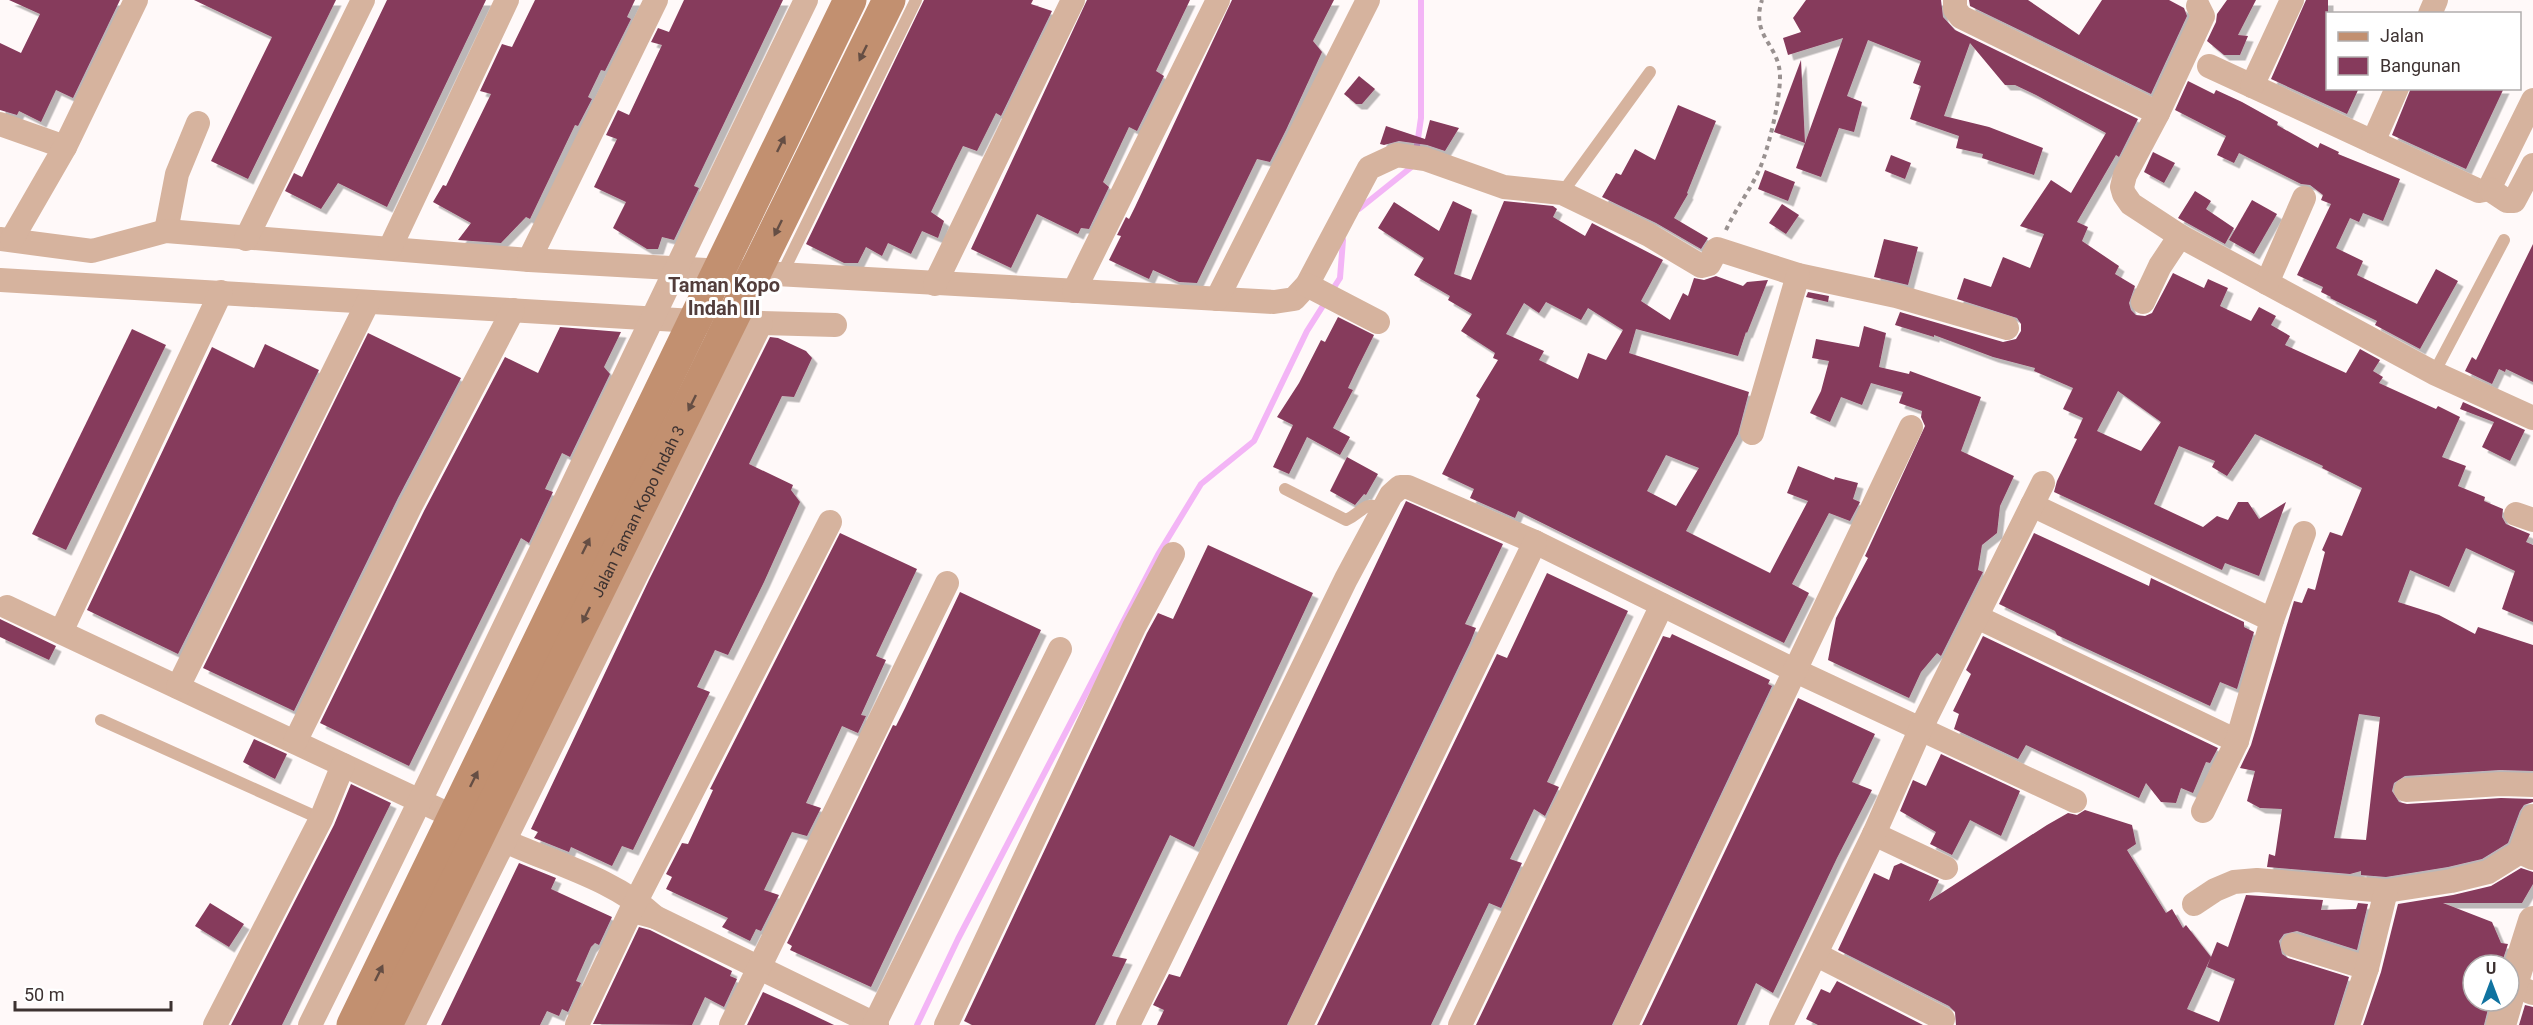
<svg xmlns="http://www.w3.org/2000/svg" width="2533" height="1025" font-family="Roboto,sans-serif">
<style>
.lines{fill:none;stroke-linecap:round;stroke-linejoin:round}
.stream{stroke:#f3b5f6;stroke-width:6}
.building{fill:#863a5c;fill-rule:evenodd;filter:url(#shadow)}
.path{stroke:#999190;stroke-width:4;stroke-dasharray:4.5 4.5;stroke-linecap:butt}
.service{stroke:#d6b39e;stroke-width:12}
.minor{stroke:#d6b39e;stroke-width:24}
.tertiary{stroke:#d6b39e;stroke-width:30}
.secondary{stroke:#c29070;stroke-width:33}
.oneway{fill:#654e44}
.labels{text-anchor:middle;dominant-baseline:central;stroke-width:6;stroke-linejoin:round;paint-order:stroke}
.street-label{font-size:16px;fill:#3d3231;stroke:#fff}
.quarter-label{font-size:20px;font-weight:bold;fill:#523d3b;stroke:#fff}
</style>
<defs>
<filter id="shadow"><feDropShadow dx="5.5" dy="5.5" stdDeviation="0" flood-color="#0004"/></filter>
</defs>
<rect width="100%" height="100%" fill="#fff9f9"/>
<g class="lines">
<g class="stream">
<path d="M 1416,152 L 1421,118 L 1421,0"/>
<path d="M 1359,209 L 1414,165"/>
<path d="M 1331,292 L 1340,278 L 1343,240"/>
<path d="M 917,1025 L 958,939 L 1159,553 L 1201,484 L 1254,441 L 1307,331 L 1326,301"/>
</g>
</g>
<g class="building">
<path d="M 9,0 L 120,0 L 73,98 L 56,90 L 41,122 L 19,111 L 17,115 L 0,110 L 0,43 L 21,53 L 40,14 Z"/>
<path d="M 194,0 L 336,0 L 248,179 L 211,161 L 272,37 Z"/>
<path d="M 387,0 L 486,0 L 387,207 L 338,183 L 321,209 L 285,191 L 294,173 L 302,177 Z"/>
<path d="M 535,0 L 635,0 L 627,17 L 631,19 L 605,71 L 601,70 L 588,97 L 592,99 L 578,126 L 575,125 L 530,219 L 526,217 L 501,243 L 458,240 L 471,223 L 433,202 L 443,185 L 446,186 L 491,94 L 480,91 L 502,44 L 512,47 Z"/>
<path d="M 684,0 L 783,0 L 694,186 L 699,188 L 674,240 L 662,237 L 658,249 L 647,249 L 613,228 L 626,202 L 594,187 L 617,139 L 606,135 L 618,110 L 629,115 L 662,45 L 651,42 L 658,28 L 669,32 Z"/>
<path d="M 924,0 L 1033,0 L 1031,4 L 1052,11 L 1001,116 L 996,113 L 977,151 L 963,146 L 954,164 L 931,212 L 944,221 L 938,238 L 922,231 L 911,254 L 888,243 L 882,256 L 866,247 L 858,263 L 844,263 L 806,244 Z"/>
<path d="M 1087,0 L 1190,0 L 1156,71 L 1164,76 L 1137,131 L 1129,127 L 1103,182 L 1109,187 L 1089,229 L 1081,228 L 1078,234 L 1037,214 L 1011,268 L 971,249 Z"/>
<path d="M 1232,0 L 1334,0 L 1313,41 L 1322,52 L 1286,130 L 1270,162 L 1257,159 L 1197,283 L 1179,282 L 1153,270 L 1149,279 L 1109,260 L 1121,236 L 1117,235 L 1126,217 L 1129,219 L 1135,207 Z"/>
<path d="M 1806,0 L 1941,0 L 1943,17 L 1955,30 L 2138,119 L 2119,157 L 2116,155 L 2077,222 L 2088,227 L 2082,241 L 2119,266 L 2115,274 L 2135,286 L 2129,303 L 2131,310 L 2136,315 L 2145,316 L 2152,313 L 2173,273 L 2204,288 L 2208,279 L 2228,288 L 2220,306 L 2251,321 L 2259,307 L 2276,316 L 2271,325 L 2290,336 L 2285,345 L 2346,373 L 2360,349 L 2380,360 L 2373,371 L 2383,377 L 2379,383 L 2436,409 L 2438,406 L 2460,417 L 2442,457 L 2466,466 L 2458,486 L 2485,497 L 2484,501 L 2503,509 L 2502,517 L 2506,524 L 2530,534 L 2526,542 L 2533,545 L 2533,622 L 2502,609 L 2515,571 L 2466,548 L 2449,587 L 2410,570 L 2398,602 L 2439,615 L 2475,634 L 2478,627 L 2533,645 L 2533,771 L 2500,770 L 2405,776 L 2394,783 L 2392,791 L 2399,802 L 2407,804 L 2501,798 L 2533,799 L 2533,802 L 2524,805 L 2520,811 L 2508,843 L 2482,859 L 2448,867 L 2386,877 L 2361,875 L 2361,871 L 2350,874 L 2267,867 L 2269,854 L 2275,856 L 2282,809 L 2260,808 L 2247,801 L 2255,771 L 2240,768 L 2251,745 L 2294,601 L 2302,603 L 2308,588 L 2315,590 L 2325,552 L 2322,550 L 2330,532 L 2342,536 L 2362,488 L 2322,468 L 2323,466 L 2255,434 L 2227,476 L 2212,467 L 2215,461 L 2179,446 L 2154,504 L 2203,527 L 2217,516 L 2228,520 L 2238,502 L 2248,502 L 2259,519 L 2286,502 L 2259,576 L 2225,563 L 2222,570 L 2054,492 L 2057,481 L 2077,439 L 2074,438 L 2083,418 L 2063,409 L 2073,388 L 2034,371 L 2035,368 L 1993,357 L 1934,335 L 1934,337 L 1895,325 L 1900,312 L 2003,342 L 2016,339 L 2021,331 L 2021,324 L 2017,318 L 1957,299 L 1964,278 L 1991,287 L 2003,257 L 2030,268 L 2044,234 L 2020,226 L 2051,180 L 2071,193 L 2106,133 L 2036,95 L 2015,85 L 2005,85 L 1970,43 L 1944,116 L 1989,127 L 2043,148 L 2034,175 L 1982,158 L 1983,154 L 1956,148 L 1959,136 L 1910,119 L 1921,86 L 1913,83 L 1921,61 L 1868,40 L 1847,96 L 1862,102 L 1854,132 L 1839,128 L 1821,177 L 1796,168 L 1805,143 L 1774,132 L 1801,60 L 1805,143 L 1843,38 L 1788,55 L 1783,38 L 1801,32 L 1793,18 ZM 2118,391 L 2161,422 L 2141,451 L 2097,431 ZM 2359,714 L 2380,717 L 2366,840 L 2334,838 Z"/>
<path d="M 1969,0 L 2028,0 L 2079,35 L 2102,0 L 2169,0 L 2184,8 L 2187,16 L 2151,94 L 1970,6 Z"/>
<path d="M 2227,0 L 2256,0 L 2238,35 L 2248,36 L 2240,55 L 2224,55 L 2207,41 L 2216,22 L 2217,14 Z"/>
<path d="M 2306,0 L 2328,0 L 2328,88 L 2359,88 L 2347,114 L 2271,79 Z"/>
<path d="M 1359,76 L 1375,89 L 1362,104 L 1356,104 L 1344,94 Z"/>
<path d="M 2188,81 L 2214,94 L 2216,90 L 2242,102 L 2278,122 L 2277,125 L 2318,148 L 2320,143 L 2339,152 L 2338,154 L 2400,179 L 2383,221 L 2363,213 L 2359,222 L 2350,218 L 2336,248 L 2363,261 L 2357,275 L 2417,304 L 2436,269 L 2458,281 L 2420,349 L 2375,325 L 2377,321 L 2330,298 L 2331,297 L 2321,292 L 2323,287 L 2297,275 L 2331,204 L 2321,200 L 2323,195 L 2310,185 L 2301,184 L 2239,153 L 2234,163 L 2217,155 L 2226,136 L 2175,110 Z"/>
<path d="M 2411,88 L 2504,88 L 2466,169 L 2392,135 Z"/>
<path d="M 1678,105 L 1716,121 L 1687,193 L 1688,194 L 1674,218 L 1708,238 L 1701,249 L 1656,223 L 1602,197 L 1616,173 L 1621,175 L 1635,149 L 1655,160 Z"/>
<path d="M 1430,120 L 1459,128 L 1445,151 L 1427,145 L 1399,141 L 1384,145 L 1380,144 L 1386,126 L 1425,139 Z"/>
<path d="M 2153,152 L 2175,163 L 2164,183 L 2144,172 Z"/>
<path d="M 1891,155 L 1911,163 L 1905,179 L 1885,171 Z"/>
<path d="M 1765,170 L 1795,182 L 1788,201 L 1758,189 Z"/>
<path d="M 2195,191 L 2211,201 L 2206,209 L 2234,228 L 2225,244 L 2178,218 Z"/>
<path d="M 2252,200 L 2277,214 L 2254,254 L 2229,240 Z"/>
<path d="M 1453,201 L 1472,210 L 1454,274 L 1471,280 L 1504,201 L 1553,206 L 1557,209 L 1553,217 L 1585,236 L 1592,223 L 1663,260 L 1641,301 L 1670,320 L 1683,293 L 1688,296 L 1694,278 L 1704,280 L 1716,276 L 1743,286 L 1747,282 L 1768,280 L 1747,333 L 1746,332 L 1738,356 L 1636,329 L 1629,353 L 1749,392 L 1738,434 L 1686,531 L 1770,573 L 1808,501 L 1787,493 L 1798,466 L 1834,480 L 1835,477 L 1858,483 L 1853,499 L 1860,502 L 1850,521 L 1829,513 L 1792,584 L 1809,593 L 1784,643 L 1518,511 L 1515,518 L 1470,498 L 1474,489 L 1442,474 L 1480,399 L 1476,396 L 1498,360 L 1493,358 L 1495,353 L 1461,331 L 1472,314 L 1448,300 L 1450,296 L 1414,275 L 1424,258 L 1378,228 L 1394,202 L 1439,231 ZM 1546,302 L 1581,320 L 1588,308 L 1623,330 L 1606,360 L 1588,353 L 1578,379 L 1539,360 L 1544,351 L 1506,334 L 1524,303 L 1539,313 ZM 1666,455 L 1699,468 L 1676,506 L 1647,491 Z"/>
<path d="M 1782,204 L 1799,215 L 1786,234 L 1769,223 Z"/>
<path d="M 1884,239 L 1918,247 L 1908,285 L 1874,277 Z"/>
<path d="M 2533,244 L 2533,382 L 2506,369 L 2505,372 L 2499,369 L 2492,384 L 2465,371 L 2472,357 L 2476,360 Z"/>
<path d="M 1808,292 L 1829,296 L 1828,302 L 1806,297 Z"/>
<path d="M 1338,317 L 1374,335 L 1357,369 L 1348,388 L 1353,390 L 1333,428 L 1350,437 L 1340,455 L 1307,437 L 1289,474 L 1273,467 L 1293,425 L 1277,417 L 1299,383 L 1321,340 L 1325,342 Z"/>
<path d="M 1864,326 L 1886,333 L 1879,367 L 1909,374 L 1910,371 L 1981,397 L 1961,451 L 2014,476 L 2000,506 L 1997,533 L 1982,545 L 1978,570 L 1983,572 L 1941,656 L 1937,653 L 1921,672 L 1909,698 L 1828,660 L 1836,618 L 1868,558 L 1865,556 L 1925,426 L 1921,417 L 1922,411 L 1899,403 L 1903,392 L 1871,383 L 1862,405 L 1841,397 L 1830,422 L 1810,413 L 1821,391 L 1829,361 L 1812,358 L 1816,339 L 1859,347 Z"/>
<path d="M 560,327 L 621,332 L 604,367 L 610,374 L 570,457 L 562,453 L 545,489 L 553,492 L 529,543 L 521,538 L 409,766 L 320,723 L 424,511 L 505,357 L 538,373 Z"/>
<path d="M 132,329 L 166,345 L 66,550 L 32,534 Z"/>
<path d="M 368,333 L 461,378 L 398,498 L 294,711 L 203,668 Z"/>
<path d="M 770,337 L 778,338 L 806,351 L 812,358 L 794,397 L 782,396 L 749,464 L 793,485 L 791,490 L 800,502 L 764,582 L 728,655 L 715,650 L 697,687 L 710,692 L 633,850 L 622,846 L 612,866 L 571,847 L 569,852 L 534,838 L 538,832 L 531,829 L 649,580 Z"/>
<path d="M 265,344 L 319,370 L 178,654 L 87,610 L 212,347 L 254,368 Z"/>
<path d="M 2463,402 L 2525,430 L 2510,461 L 2482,447 L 2494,422 L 2460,409 Z"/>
<path d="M 1347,457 L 1378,474 L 1366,495 L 1364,494 L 1355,505 L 1330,491 Z"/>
<path d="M 1406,501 L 1503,544 L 1465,624 L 1476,628 L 1470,643 L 1287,1025 L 1157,1025 L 1164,1010 L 1153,1005 L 1169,974 L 1180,977 Z"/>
<path d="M 840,533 L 917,569 L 876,656 L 886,660 L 861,715 L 866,716 L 858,733 L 842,726 L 806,803 L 821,808 L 807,836 L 792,832 L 764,890 L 779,895 L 761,931 L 756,929 L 750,941 L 722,927 L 728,918 L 666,889 L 672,877 L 666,874 L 682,843 L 688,844 L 713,790 L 710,789 Z"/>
<path d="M 2034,533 L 2149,586 L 2151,578 L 2244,622 L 2244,627 L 2254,632 L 2237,689 L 2220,682 L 2210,706 L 2057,635 L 2055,631 L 1999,604 Z"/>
<path d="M 1208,545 L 1313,593 L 1194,847 L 1170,835 L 1112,956 L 1127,959 L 1095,1025 L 972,1025 L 964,1021 L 1147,633 L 1158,613 L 1173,619 Z"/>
<path d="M 1547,573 L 1628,611 L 1547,782 L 1559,787 L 1545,816 L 1534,809 L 1510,859 L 1522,863 L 1501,908 L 1489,903 L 1431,1025 L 1317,1025 L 1497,654 L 1507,658 Z"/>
<path d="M 960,592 L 1041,630 L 871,987 L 790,950 L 792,946 L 787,943 L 893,725 L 896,726 L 905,708 Z"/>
<path d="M 0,619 L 56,646 L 49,660 L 0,637 Z"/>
<path d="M 1672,634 L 1770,680 L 1768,684 L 1772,686 L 1612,1025 L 1476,1025 L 1663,636 L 1670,638 Z"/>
<path d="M 1983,636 L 2218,748 L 2210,763 L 2206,762 L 2193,793 L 2181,788 L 2176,803 L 2161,802 L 2146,783 L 2139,798 L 2026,745 L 2018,759 L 1954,729 L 1959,714 L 1953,711 L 1971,674 L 1966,670 Z"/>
<path d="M 1798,698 L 1875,734 L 1852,782 L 1872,790 L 1837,858 L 1773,993 L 1756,983 L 1737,1025 L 1642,1025 Z"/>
<path d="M 254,739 L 287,754 L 275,779 L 243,762 Z"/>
<path d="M 1941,754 L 2020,791 L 2001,836 L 1970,820 L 1952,855 L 1930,844 L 1936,832 L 1900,811 L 1913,780 L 1926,786 Z"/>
<path d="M 351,784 L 391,803 L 282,1025 L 231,1025 L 334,825 Z"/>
<path d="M 2085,810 L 2132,825 L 2136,844 L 2127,850 L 2166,913 L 2172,909 L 2183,928 L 2186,925 L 2211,957 L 2187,1009 L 2219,1022 L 2235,979 L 2207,967 L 2217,942 L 2228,947 L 2246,895 L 2323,900 L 2321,910 L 2356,909 L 2358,903 L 2368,904 L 2357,950 L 2297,931 L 2284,934 L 2279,941 L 2282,954 L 2288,958 L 2349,977 L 2334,1025 L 1956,1025 L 1955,1012 L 1949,1006 L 1838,950 L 1874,873 L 1889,880 L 1894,866 L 1901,863 L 1939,880 L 1929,901 L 2047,825 L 2068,813 L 2077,815 Z"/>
<path d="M 519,863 L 556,878 L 551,889 L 612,917 L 599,945 L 595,943 L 591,947 L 576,981 L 581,983 L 568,1012 L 562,1009 L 559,1016 L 547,1011 L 540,1025 L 441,1025 Z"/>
<path d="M 2521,868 L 2533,872 L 2533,884 L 2522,903 L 2443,903 L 2492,922 L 2501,943 L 2508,944 L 2501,965 L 2473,965 L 2473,1001 L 2490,1001 L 2484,1025 L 2363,1025 L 2381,972 L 2398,904 L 2453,895 L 2491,886 Z"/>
<path d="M 210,903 L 244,924 L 229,947 L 195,926 Z"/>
<path d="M 639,927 L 650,930 L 732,971 L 730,976 L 737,979 L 724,1007 L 705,997 L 692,1025 L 593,1024 Z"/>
<path d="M 1837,981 L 1923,1025 L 1818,1025 L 1806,1019 L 1821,989 L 1830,993 Z"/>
<path d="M 763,992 L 792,1005 L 834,1025 L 747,1025 Z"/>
<path d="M 2525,1005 L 2533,1007 L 2533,1025 L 2519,1025 Z"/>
</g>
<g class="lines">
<path class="path" d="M 1726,230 C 1736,208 1751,189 1760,168 C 1769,147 1780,100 1780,77 C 1780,44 1750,37 1762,0"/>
<g class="service">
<path d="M 1562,193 L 1650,72"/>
<path d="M 782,274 L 916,0"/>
<path d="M 2434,373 L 2504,240"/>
<path d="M 1285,489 L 1346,520 C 1364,512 1362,501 1384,508"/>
<path d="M 101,720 L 321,819"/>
</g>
<g class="minor">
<path d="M 1955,0 L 1955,9 L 1961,17 L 2158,113 L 2125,175 L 2122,187 L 2124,194 L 2131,204 L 2180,236 L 2434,373 L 2533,418"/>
<path d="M 2430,14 L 2436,0"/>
<path d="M 2209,66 L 2479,191 L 2489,189 L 2533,100"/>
<path d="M 2252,86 L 2292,0"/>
<path d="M 2158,113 L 2203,16 L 2198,6"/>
<path d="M 0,124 L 65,147"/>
<path d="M 2373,142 L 2397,88"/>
<path d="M 2489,189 L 2507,201 L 2514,201 L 2533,165"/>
<path d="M 166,231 L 177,174 L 198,123"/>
<path d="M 0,239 L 92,251 L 166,231 L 529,260 L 1274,302 L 1294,299 L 1307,285 L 1369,168 L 1397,155 L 1425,159 L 1504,187 L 1562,193 L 1649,235 L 1701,266 L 1709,264 L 1717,249 L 1798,275 L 1896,296 L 2007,328"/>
<path d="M 12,239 L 65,147 L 136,0"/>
<path d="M 246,239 L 363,0"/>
<path d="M 390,248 L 507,0"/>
<path d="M 529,260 L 656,0"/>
<path d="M 0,280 L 694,321 L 835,325"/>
<path d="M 2267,283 L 2304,198"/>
<path d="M 935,284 L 1073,0"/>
<path d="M 1307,285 L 1378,322"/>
<path d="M 1074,291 L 1218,0"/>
<path d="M 1217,299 L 1368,0"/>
<path d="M 2143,302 L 2160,266 L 2180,236"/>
<path d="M 1752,433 L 1798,275"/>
<path d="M 2032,505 L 2272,620"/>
<path d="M 2516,514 L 2533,520"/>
<path d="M 7,607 L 505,841 C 555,864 614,879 655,917"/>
<path d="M 1977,617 L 2237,741"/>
<path d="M 61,632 L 221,292"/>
<path d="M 178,687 L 368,302"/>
<path d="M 295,742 L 411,505 L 513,310"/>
<path d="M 2406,790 L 2501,784 L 2533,785"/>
<path d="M 2203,811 L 2237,741 L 2272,620 L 2304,533"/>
<path d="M 2533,816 L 2520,852 L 2533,858"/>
<path d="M 1874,834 L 1946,868"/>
<path d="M 2194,904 L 2215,890 L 2234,882 L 2257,880 L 2386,891 L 2451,881 L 2488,872 L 2520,852"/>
<path d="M 640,913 L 655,917 L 877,1025"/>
<path d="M 2293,945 L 2367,968"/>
<path d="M 1817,955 L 1943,1019"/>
<path d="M 2512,985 L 2533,993"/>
<path d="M 215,1025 L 321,819 L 343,765"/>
<path d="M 310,1025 C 479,685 640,341 806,0"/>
<path d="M 413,1025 L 761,323"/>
<path d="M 577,1025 L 631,911 L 830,522"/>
<path d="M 731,1025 L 947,583"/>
<path d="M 874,1025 L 1060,649"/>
<path d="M 946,1025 L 1134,627 L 1173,554"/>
<path d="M 1128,1025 L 1346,579 L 1391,495 L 1400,487 L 1408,487 L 1535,542 L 1796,671 L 2075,801"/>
<path d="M 1301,1025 L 1535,542"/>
<path d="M 1460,1025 L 1662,605"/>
<path d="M 1626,1025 L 1911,427"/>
<path d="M 1781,1025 L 1874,834 L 1921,728 L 2043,483"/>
<path d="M 2348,1025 L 2367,968 L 2386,891"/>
</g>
<g class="tertiary">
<path d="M 2509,997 L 2533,921"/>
<path d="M 2501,1025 L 2508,1001"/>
</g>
<g class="secondary">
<path d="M 353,1025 L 850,0"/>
<path id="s1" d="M 386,1025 C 551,682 723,342 889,0"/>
</g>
</g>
<defs><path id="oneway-solid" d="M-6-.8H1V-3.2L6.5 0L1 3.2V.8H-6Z" transform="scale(1.5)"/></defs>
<g class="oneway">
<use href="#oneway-solid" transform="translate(863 53) rotate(116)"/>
<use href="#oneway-solid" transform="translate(781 144) rotate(-64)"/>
<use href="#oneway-solid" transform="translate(778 228) rotate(116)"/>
<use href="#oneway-solid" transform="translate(692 403) rotate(116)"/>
<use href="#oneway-solid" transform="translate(586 546) rotate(-64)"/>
<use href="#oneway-solid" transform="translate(586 615) rotate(116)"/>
<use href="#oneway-solid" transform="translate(474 779) rotate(-64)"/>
<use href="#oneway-solid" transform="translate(379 973) rotate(-64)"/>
</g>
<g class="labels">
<g class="street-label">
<text stroke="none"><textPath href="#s1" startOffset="572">Jalan Taman Kopo Indah 3</textPath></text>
</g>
<g class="quarter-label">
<text x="724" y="285">Taman Kopo<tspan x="724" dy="23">Indah III</tspan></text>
</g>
</g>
<rect x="2326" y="12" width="195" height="78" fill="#ffffff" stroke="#b1adad" stroke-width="1.5"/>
<rect x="2338" y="32" width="30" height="9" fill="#c29070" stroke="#b1adad" stroke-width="1.5"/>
<text x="2380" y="42" font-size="18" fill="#3d3231">Jalan</text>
<rect x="2338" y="57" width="30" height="18" fill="#863a5c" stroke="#b1adad" stroke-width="1.5"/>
<text x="2380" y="72" font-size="18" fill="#3d3231">Bangunan</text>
<g transform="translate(2491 983)"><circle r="28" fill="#ffffff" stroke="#b1adad" stroke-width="1.5"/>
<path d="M0-4.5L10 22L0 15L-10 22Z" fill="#1073a0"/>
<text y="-9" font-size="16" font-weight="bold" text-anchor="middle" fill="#3d3231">U</text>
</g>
<path d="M15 1001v9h156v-9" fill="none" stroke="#3d3231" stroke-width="3"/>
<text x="24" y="1001" font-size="18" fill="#3d3231" stroke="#ffffff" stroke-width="4.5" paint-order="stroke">50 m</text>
</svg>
